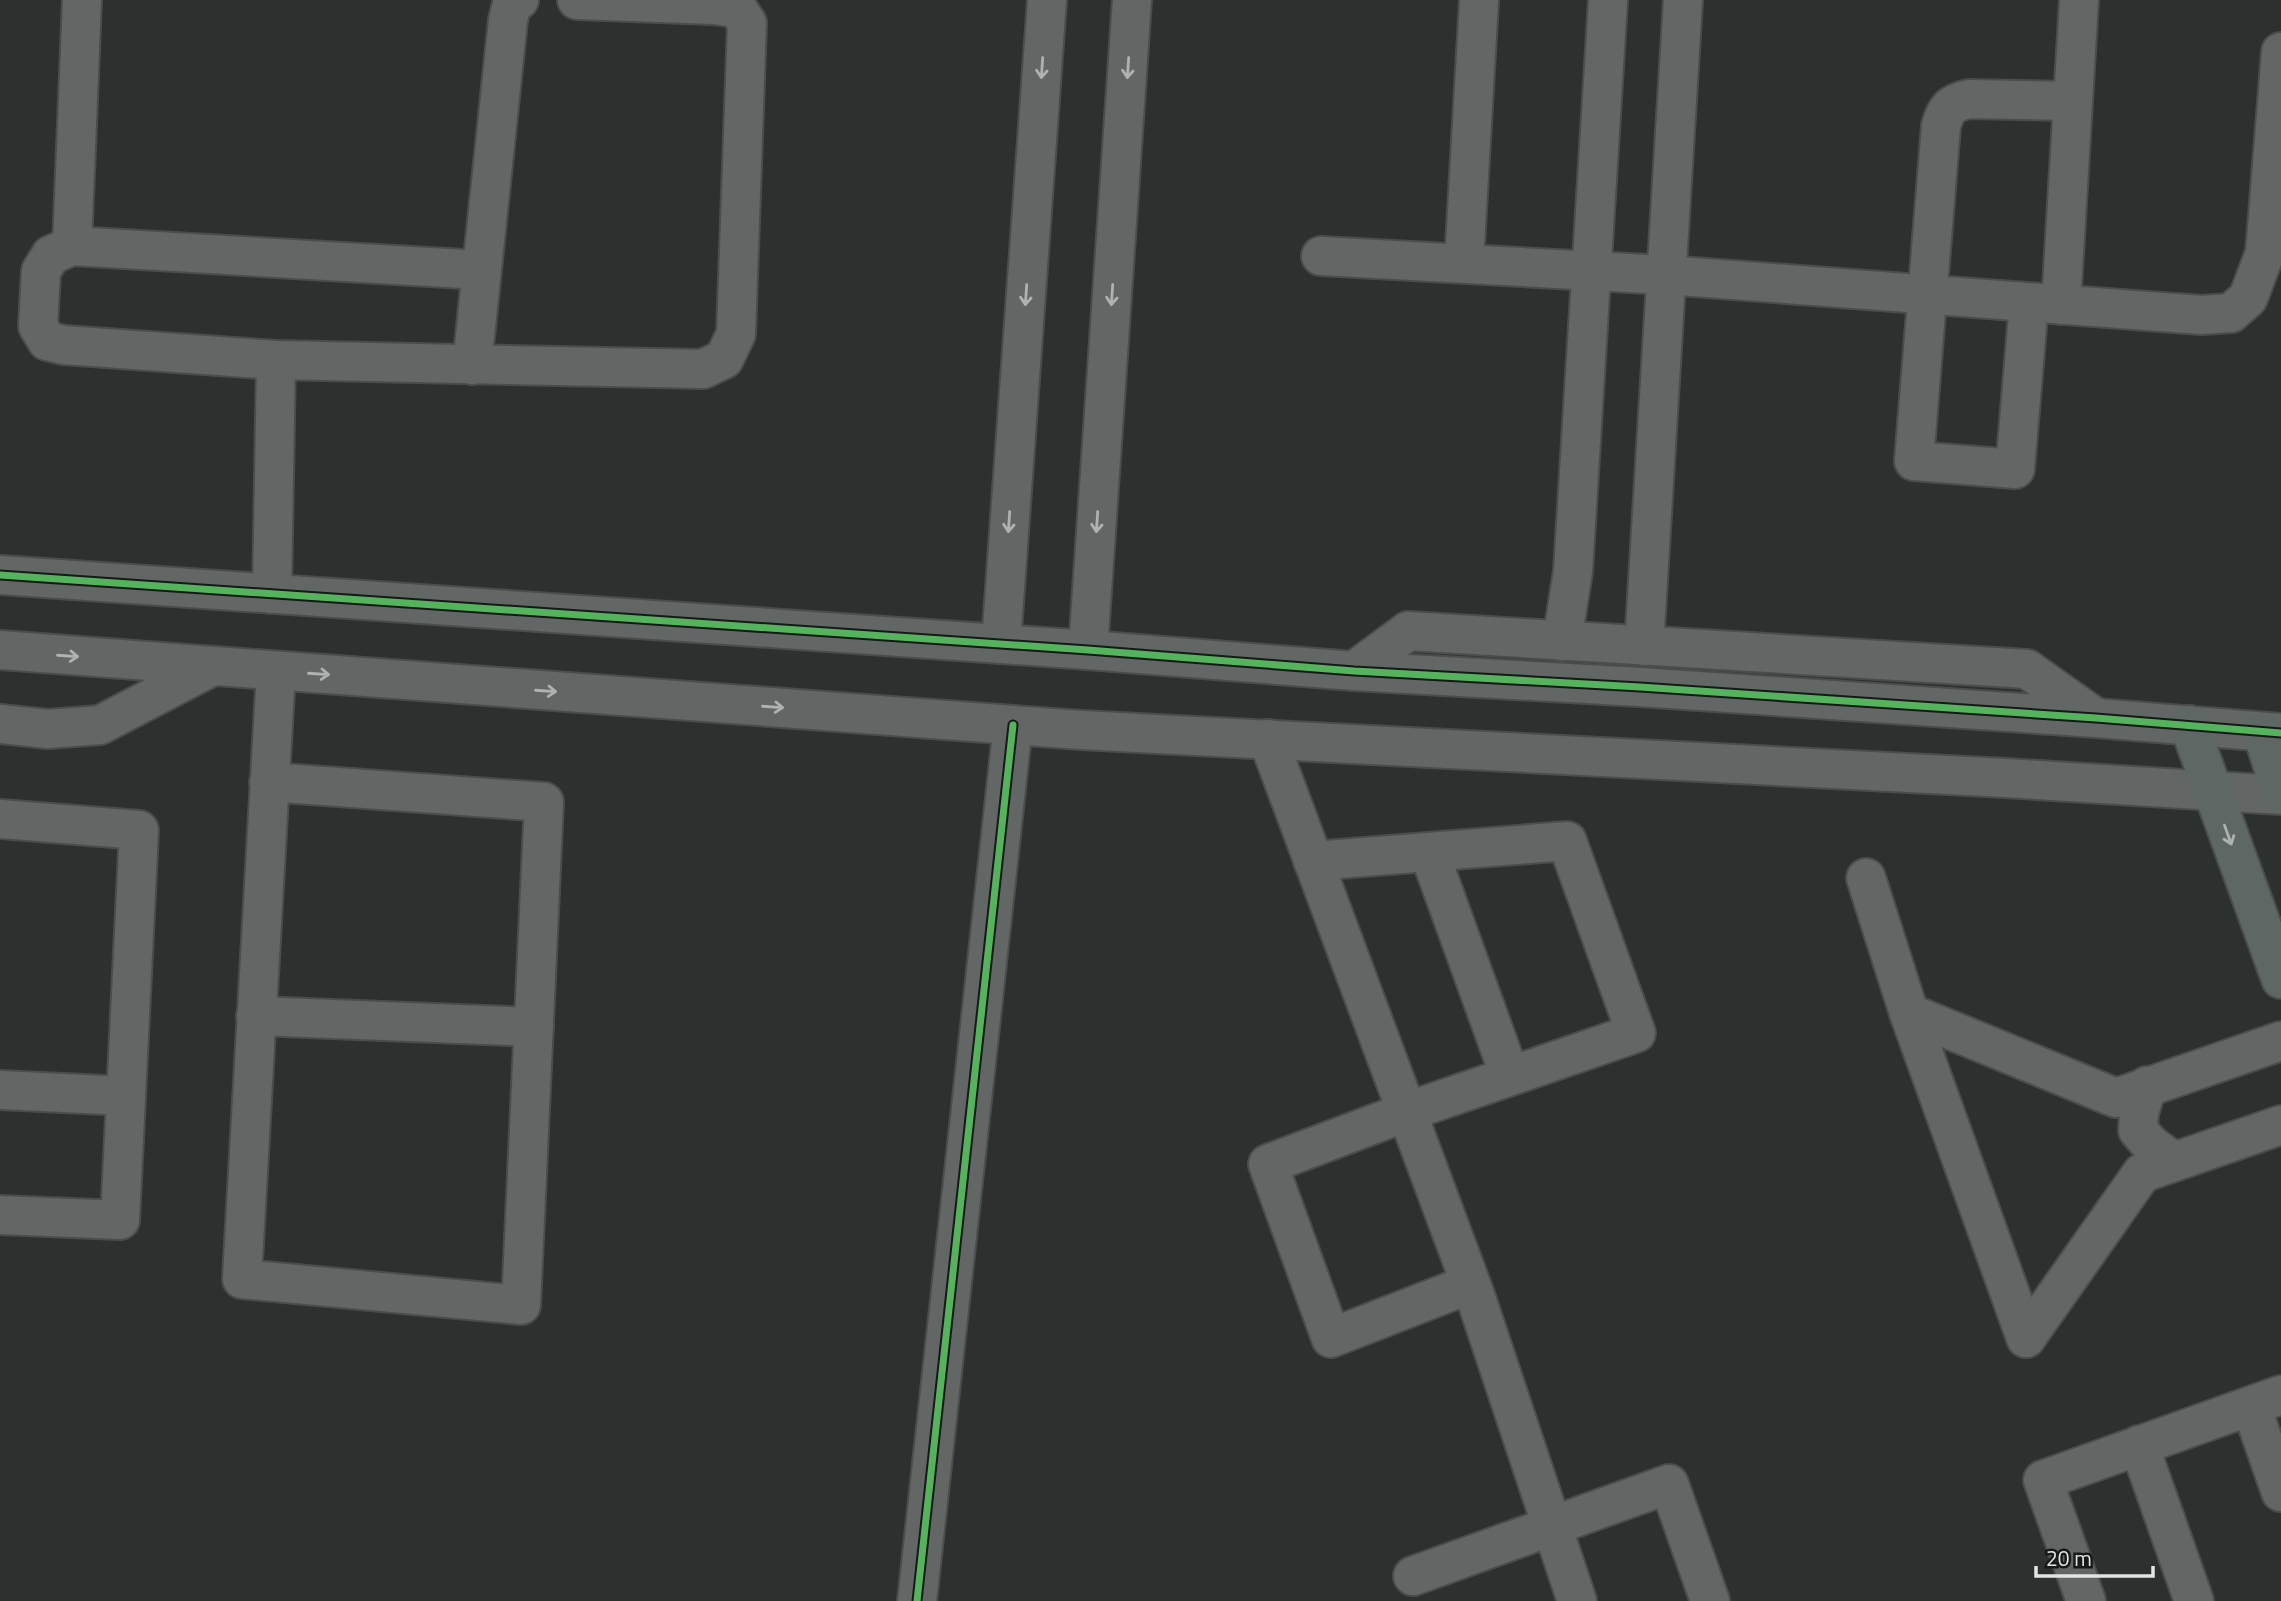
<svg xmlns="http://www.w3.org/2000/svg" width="2281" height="1601" font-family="'Titillium Web',sans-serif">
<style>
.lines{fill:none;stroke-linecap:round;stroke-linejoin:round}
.minor-casing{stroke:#4a4d4c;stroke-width:42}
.major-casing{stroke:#4a4d4c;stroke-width:42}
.minor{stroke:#626664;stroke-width:38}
.major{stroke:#5f6764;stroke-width:38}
.cycleway-casing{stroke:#151917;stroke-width:11}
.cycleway{stroke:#56b35d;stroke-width:7}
.oneway{stroke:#aeb3b1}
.oneway2{stroke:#adb3b1}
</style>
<rect width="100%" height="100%" fill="#2c302e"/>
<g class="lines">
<defs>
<g id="minor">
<path d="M 72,246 L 82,0"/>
<path d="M 1321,256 L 1666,275 L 2201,315 L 2231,313 L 2248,298 L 2265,253 L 2281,52"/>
<path d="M 1464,263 L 1479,0"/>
<path d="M 481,270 L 72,246 L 51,255 L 41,271 L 38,326 L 47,341 L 64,345 L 276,360 L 703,369 L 724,359 L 736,334 L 747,23 L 737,8 L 713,5 L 577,0"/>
<path d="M 2029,303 L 2015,469 L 1914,461 L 1941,126 C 1946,108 1951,103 1969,99 L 2072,101"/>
<path d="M 2061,305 L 2079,0"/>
<path d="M 472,365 L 508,20 L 512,4 L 519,0"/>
<path d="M 0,575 L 1088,650 L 1354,671 L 1640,687 L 2096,718 L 2281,733"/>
<path d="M 272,594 L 276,360"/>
<path d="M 1562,641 L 1573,571 L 1608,0"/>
<path d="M 1001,644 L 1047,0"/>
<path d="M 1644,646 L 1683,0"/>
<path d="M 0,650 L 1081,730 L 2006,778 L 2281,795"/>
<path d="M 1088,650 L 1132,0"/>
<path d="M 1354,671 L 1408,631 L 2027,669 L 2096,718"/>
<path d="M 0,724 L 48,729 L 100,725 L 213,666"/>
<path d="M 1268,739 L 1475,1295 L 1577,1601"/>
<path d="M 269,782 L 544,802 L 521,1305 L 242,1279 L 276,671"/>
<path d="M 0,819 L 139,830 L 120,1220 L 0,1215"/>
<path d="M 1429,852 L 1510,1076"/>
<path d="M 1313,861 L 1567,841 L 1636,1033 L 1406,1112 L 1268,1164 L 1331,1338 L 1470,1284"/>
<path d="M 1866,878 L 1909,1013 L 2116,1098 L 2281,1041"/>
<path d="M 1909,1013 L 2026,1338"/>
<path d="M 256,1016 L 534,1027"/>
<path d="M 2147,1086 L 2139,1113 L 2138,1130 L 2150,1144 L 2174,1162"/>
<path d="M 0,1090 L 126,1096"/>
<path d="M 2026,1338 L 2142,1173 L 2281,1125"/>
<path d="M 2251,1406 L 2281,1492"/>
<path d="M 2139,1445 L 2194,1601"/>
<path d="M 1413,1576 L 1669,1484 L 1710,1601"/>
<path d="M 917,1601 L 1013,725"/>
<path d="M 2086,1601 L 2043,1480 L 2281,1395"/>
</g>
<g id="major">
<path d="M 2189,725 L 2281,979"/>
<path d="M 2262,732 L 2281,791"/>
</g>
</defs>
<use href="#minor" class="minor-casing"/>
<use href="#major" class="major-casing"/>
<use href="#minor" class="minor"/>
<use href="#major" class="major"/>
<defs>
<g id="cycleway">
<path d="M 0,575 L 1088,650 L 1354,671 L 1640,687 L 2096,718 L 2281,733"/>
<path d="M 917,1601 L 1013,725"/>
</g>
</defs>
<use href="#cycleway" class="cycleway-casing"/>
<use href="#cycleway" class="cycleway"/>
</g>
<defs><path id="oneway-shaft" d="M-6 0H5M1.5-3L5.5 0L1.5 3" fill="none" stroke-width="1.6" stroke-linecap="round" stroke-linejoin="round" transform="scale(1.75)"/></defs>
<g class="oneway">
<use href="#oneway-shaft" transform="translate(1042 68) rotate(94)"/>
<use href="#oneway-shaft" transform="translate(1128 68) rotate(94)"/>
<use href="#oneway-shaft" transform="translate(1026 295) rotate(94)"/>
<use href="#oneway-shaft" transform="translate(1112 295) rotate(94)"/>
<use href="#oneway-shaft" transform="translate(1009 522) rotate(94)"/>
<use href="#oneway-shaft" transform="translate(1097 522) rotate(94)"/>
<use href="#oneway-shaft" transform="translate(68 656) rotate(4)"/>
<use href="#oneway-shaft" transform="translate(319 674) rotate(4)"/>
<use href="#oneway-shaft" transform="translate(546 691) rotate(4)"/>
<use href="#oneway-shaft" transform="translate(773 707) rotate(4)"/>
</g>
<use class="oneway2" href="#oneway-shaft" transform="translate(2228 835) rotate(70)"/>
<path d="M2036 1566v10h117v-10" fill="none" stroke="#e1e6e4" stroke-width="3.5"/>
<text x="2046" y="1566" font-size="21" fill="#e1e6e4" stroke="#151917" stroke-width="5" paint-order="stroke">20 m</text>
</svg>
